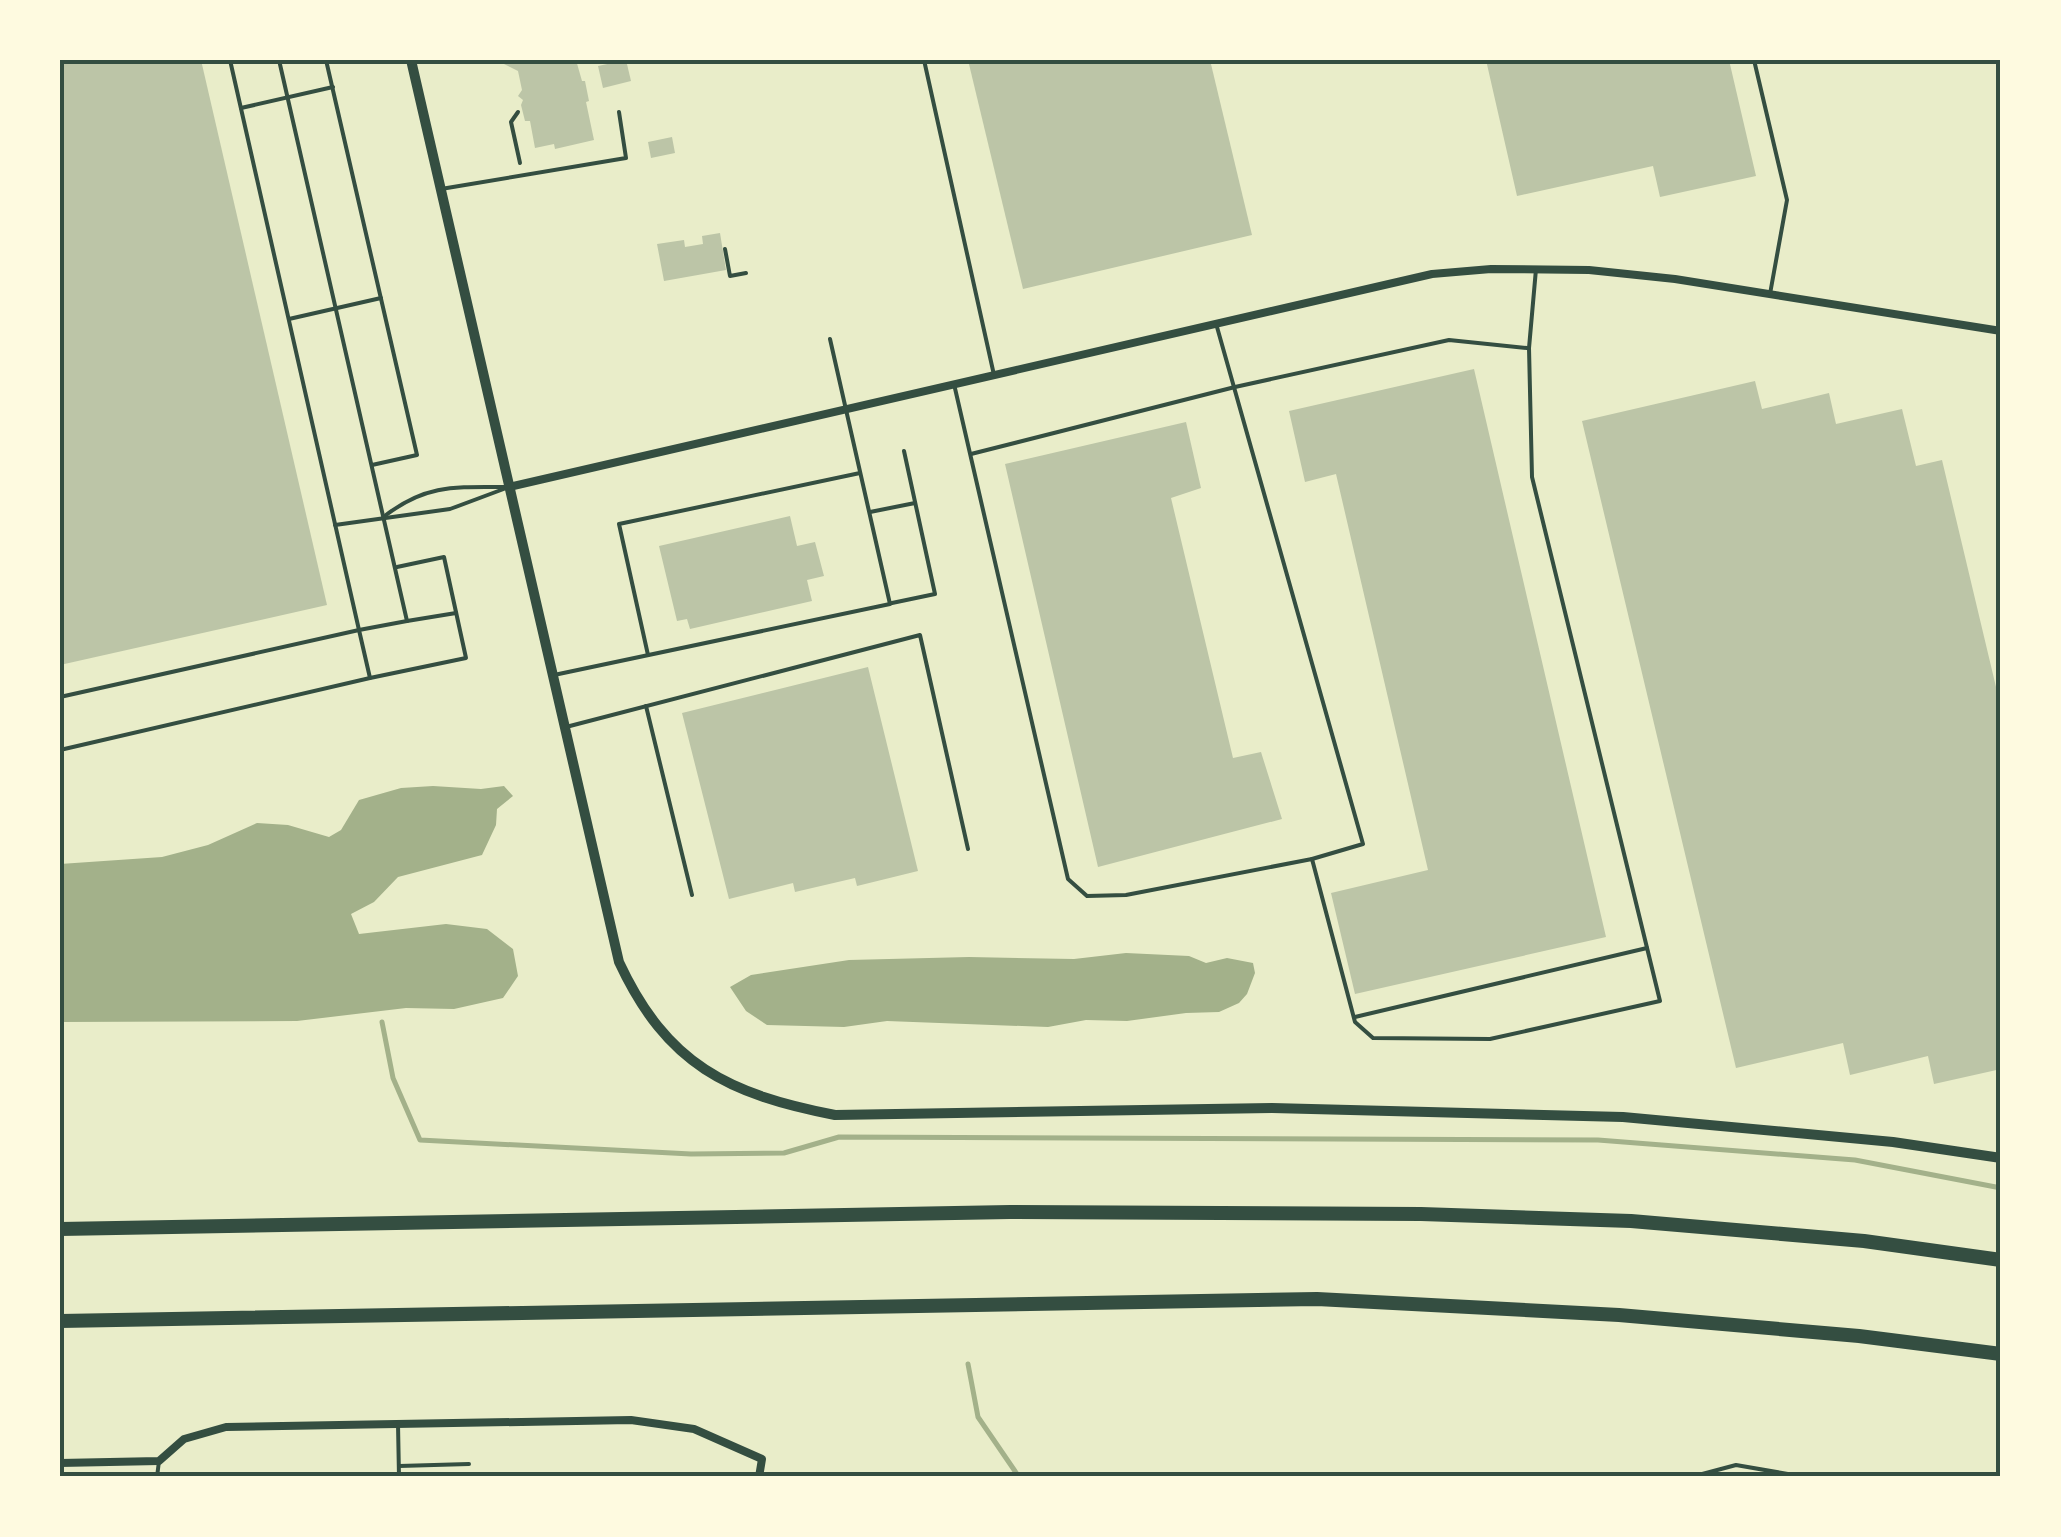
<svg xmlns="http://www.w3.org/2000/svg" width="2061" height="1537" font-family="'Roboto Condensed',sans-serif">
<style>
.water{fill:#a3b18a}
.lines{fill:none;stroke-linecap:round;stroke-linejoin:round}
.stream{stroke:#a3b18a;stroke-width:5}
.building{fill:#bcc5a7}
.path{stroke:#344e41;stroke-width:4}
.service{stroke:#344e41;stroke-width:4}
.minor{stroke:#344e41;stroke-width:8}
.tertiary{stroke:#344e41;stroke-width:10}
.motorway{stroke:#344e41;stroke-width:14}
.neatline{fill:none;stroke:#344e41;stroke-width:4}
</style>
<rect width="100%" height="100%" fill="#e9edc9"/>
<g class="water">
<path d="M 433,786 L 481,789 L 504,786 L 513,796 L 497,809 L 496,825 L 482,855 L 398,877 L 374,902 L 351,914 L 359,934 L 446,924 L 487,929 L 513,949 L 518,976 L 503,998 L 454,1009 L 406,1008 L 297,1021 L 60,1022 L 60,864 L 162,857 L 208,845 L 257,823 L 288,825 L 329,837 L 341,830 L 359,800 L 401,788 Z"/>
<path d="M 1126,953 L 1189,956 L 1206,963 L 1227,958 L 1253,963 L 1255,973 L 1247,994 L 1239,1003 L 1219,1012 L 1186,1013 L 1127,1021 L 1086,1020 L 1048,1027 L 887,1021 L 844,1027 L 767,1025 L 746,1011 L 730,987 L 751,975 L 849,960 L 969,957 L 1074,959 Z"/>
</g>
<g class="lines">
<g class="stream">
<path d="M 382,1022 L 393,1078 L 420,1140 L 691,1154 L 784,1153 L 839,1137 L 1598,1140 L 1855,1160 L 2001,1188"/>
<path d="M 968,1364 L 978,1417 L 1019,1477"/>
</g>
</g>
<g class="building">
<path d="M 60,60 L 201,60 L 327,605 L 60,665 Z"/>
<path d="M 496,60 L 576,60 L 582,81 L 585,81 L 589,101 L 586,102 L 594,140 L 555,149 L 554,144 L 535,148 L 530,121 L 525,121 L 521,105 L 523,100 L 518,96 L 522,90 L 518,71 Z"/>
<path d="M 626,60 L 631,81 L 603,88 L 598,66 Z"/>
<path d="M 968,60 L 1210,60 L 1252,235 L 1023,289 Z"/>
<path d="M 1486,60 L 1729,60 L 1756,176 L 1660,197 L 1653,166 L 1517,196 Z"/>
<path d="M 672,137 L 675,153 L 651,158 L 648,142 Z"/>
<path d="M 720,233 L 726,270 L 664,281 L 657,244 L 684,240 L 685,247 L 703,244 L 702,236 Z"/>
<path d="M 1474,369 L 1606,937 L 1355,994 L 1331,893 L 1428,870 L 1336,474 L 1305,482 L 1289,411 Z"/>
<path d="M 1755,381 L 1762,409 L 1829,393 L 1836,424 L 1902,409 L 1916,466 L 1942,460 L 2001,708 L 2001,1069 L 1934,1084 L 1928,1056 L 1850,1075 L 1843,1043 L 1736,1068 L 1582,421 Z"/>
<path d="M 1186,422 L 1201,488 L 1171,498 L 1233,758 L 1261,752 L 1282,819 L 1098,867 L 1005,464 Z"/>
<path d="M 790,516 L 797,546 L 815,542 L 824,576 L 807,580 L 812,601 L 690,629 L 687,619 L 677,621 L 659,546 Z"/>
<path d="M 868,667 L 918,871 L 857,886 L 855,878 L 795,892 L 793,883 L 729,899 L 682,713 Z"/>
</g>
<g class="lines">
<g class="path">
<path d="M 518,112 L 511,122 L 520,163"/>
<path d="M 725,249 L 730,276 L 746,273"/>
</g>
<g class="service">
<path d="M 326,60 L 417,455 L 372,465"/>
<path d="M 924,60 L 994,375"/>
<path d="M 1754,60 L 1787,200 L 1770,294"/>
<path d="M 241,108 L 333,87"/>
<path d="M 441,189 L 626,158 L 619,112"/>
<path d="M 289,319 L 381,298"/>
<path d="M 1217,327 L 1363,844 L 1312,859"/>
<path d="M 954,384 L 1068,879 L 1087,896 L 1126,895 L 1312,859 L 1355,1022 L 1373,1038 L 1490,1039 L 1660,1001 L 1532,477 L 1529,348 L 1536,269"/>
<path d="M 971,454 L 1235,387 L 1449,340 L 1527,348"/>
<path d="M 870,512 L 915,503"/>
<path d="M 386,515 C 427,484 456,487 505,487"/>
<path d="M 335,525 L 450,509 L 509,487"/>
<path d="M 892,603 L 935,594 L 904,451"/>
<path d="M 407,621 L 456,613"/>
<path d="M 648,655 L 619,524 L 860,473"/>
<path d="M 554,675 L 890,604 L 830,339"/>
<path d="M 370,678 L 466,658 L 444,557 L 397,567"/>
<path d="M 60,697 L 359,630 L 230,60"/>
<path d="M 646,706 L 692,895"/>
<path d="M 566,727 L 920,635 L 968,849"/>
<path d="M 60,750 L 370,678 L 359,630 L 407,621 L 279,60"/>
<path d="M 1355,1017 L 1647,948"/>
<path d="M 398,1424 L 399,1477"/>
<path d="M 399,1466 L 469,1464"/>
<path d="M 157,1477 L 159,1461"/>
<path d="M 1691,1477 L 1736,1465 L 1805,1477"/>
</g>
<g class="minor">
<path d="M 509,487 L 1432,274 L 1491,269 L 1589,270 L 1675,279 L 2001,331"/>
<path d="M 60,1463 L 159,1461 L 184,1439 L 226,1427 L 631,1420 L 694,1429 L 762,1459 L 759,1477"/>
</g>
<path class="tertiary" d="M 411,60 L 619,962 C 667,1065 728,1094 835,1115 L 1272,1108 L 1623,1117 L 1893,1142 L 2001,1158"/>
<g class="motorway">
<path d="M 60,1229 L 1010,1212 L 1421,1214 L 1631,1221 L 1864,1241 L 2001,1260"/>
<path d="M 60,1321 L 1317,1299 L 1619,1315 L 1859,1336 L 2001,1354"/>
</g>
</g>
<rect width="2061" height="1537" fill="none" stroke="#fefae0" stroke-width="125"/>
<rect x="62" y="62" width="1936" height="1412" class="neatline"/>
</svg>
